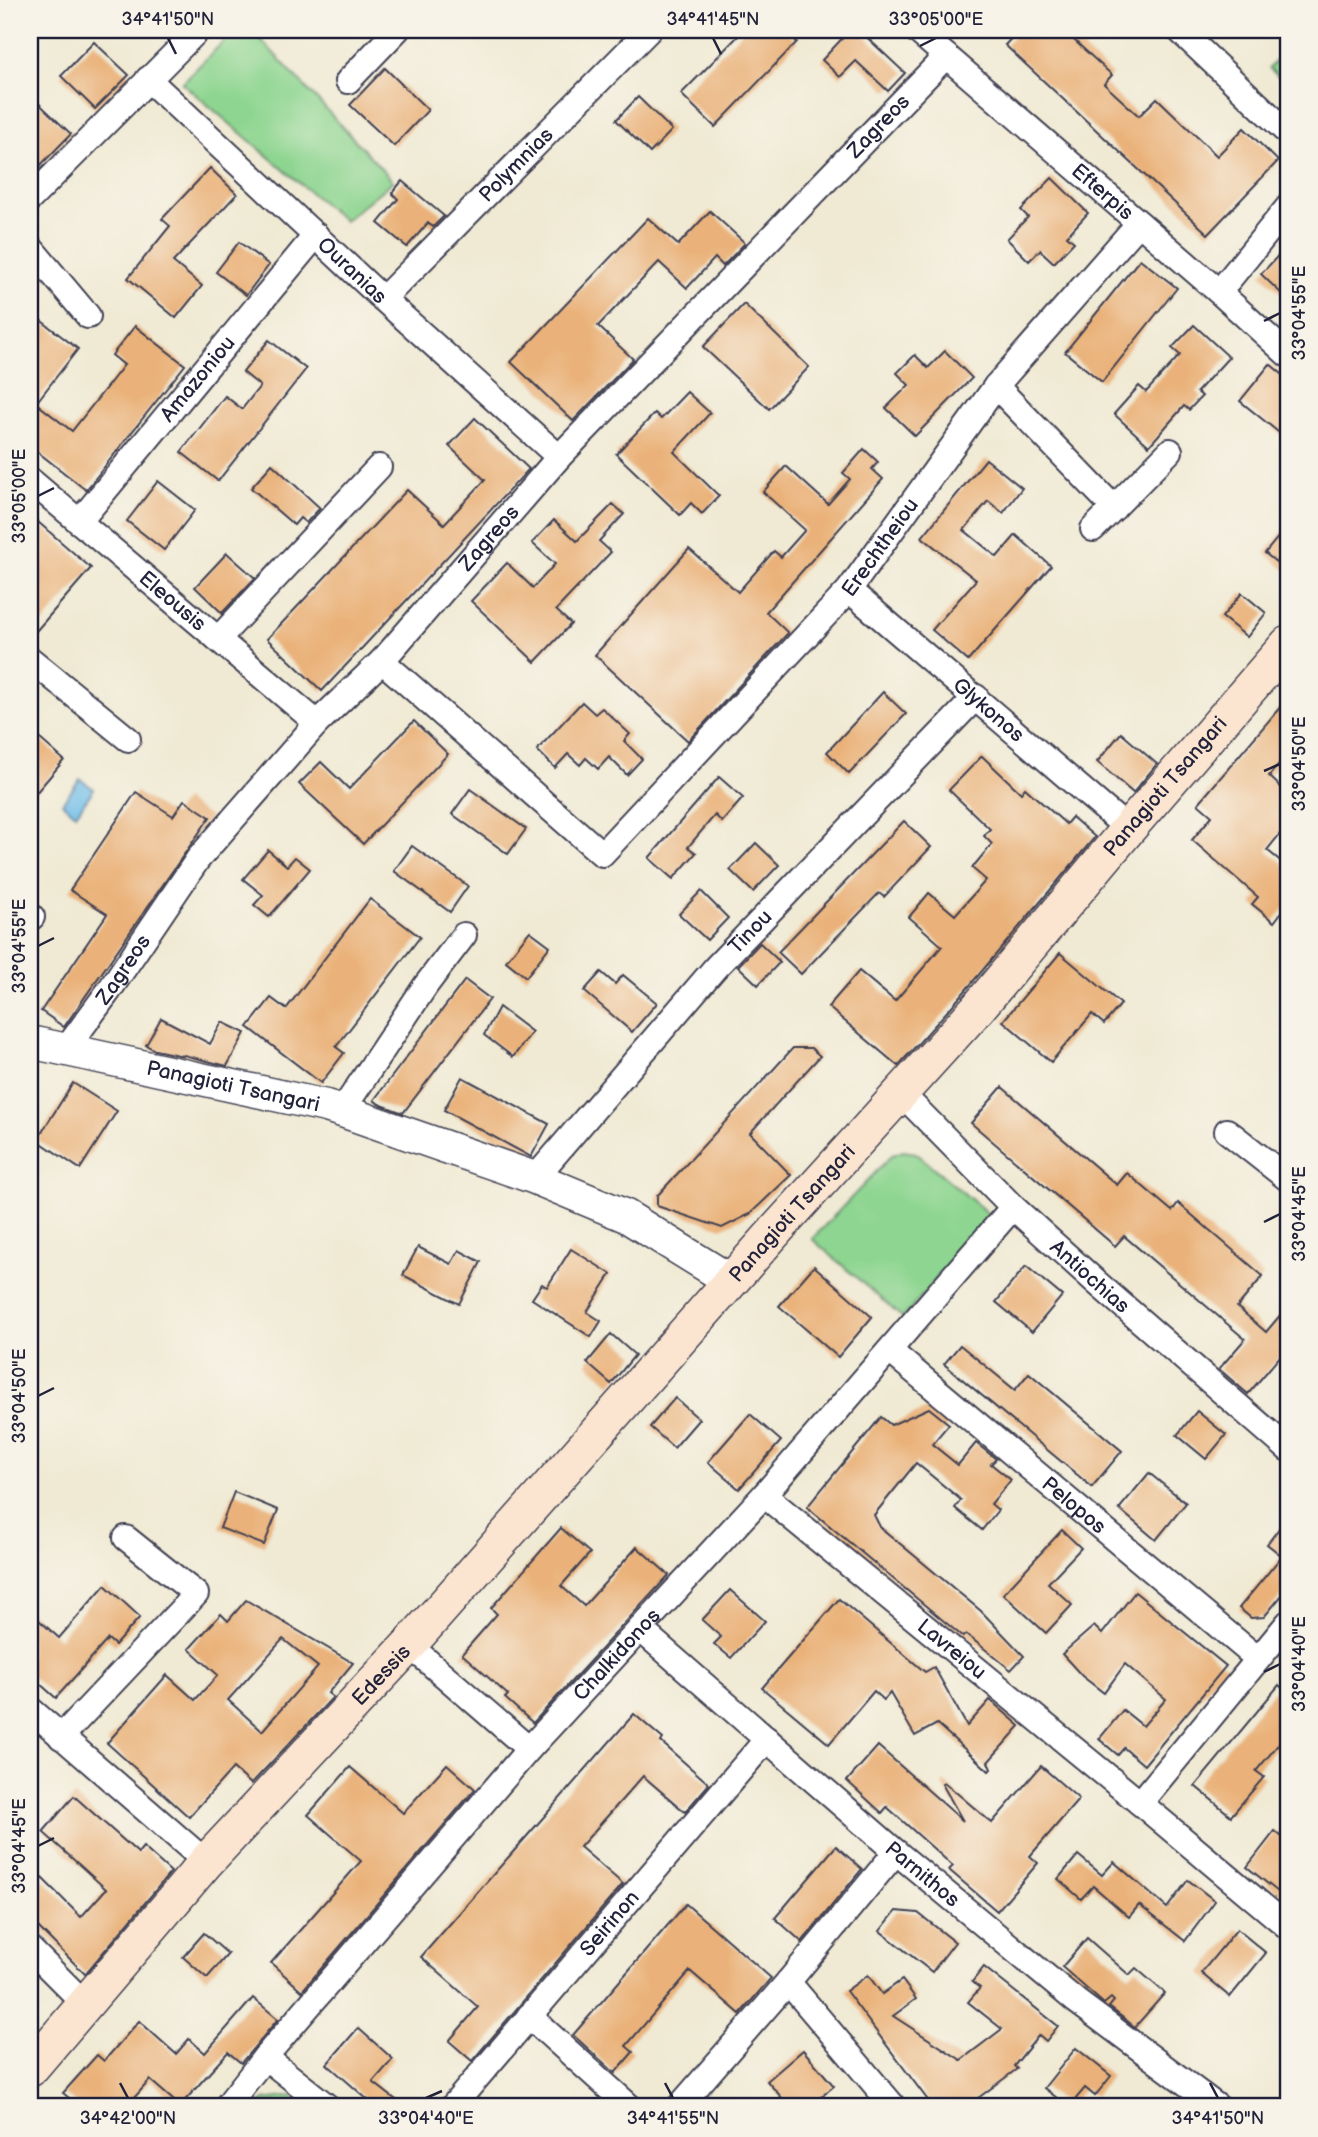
<svg xmlns="http://www.w3.org/2000/svg" width="1318" height="2137" font-family="'Balsamiq Sans',sans-serif">
<style>
.green{fill:#8dd590;stroke:#587c66;stroke-width:2}
.water{fill:#6ebde9;stroke:#487092;stroke-width:2}
.building{fill:#eab27a;fill-rule:evenodd}
.lines{fill:none;stroke-linecap:round;stroke-linejoin:round}
.minor-casing{stroke:#414052;stroke-width:28}
.tertiary-casing{stroke:#414052;stroke-width:35}
.secondary-casing{stroke:#414052;stroke-width:38}
.minor{stroke:#fff;stroke-width:24}
.tertiary{stroke:#fff;stroke-width:32}
.secondary{stroke:#fce5d0;stroke-width:35}
.ticks{fill:none;stroke:#22223b;stroke-width:2.5}
.labels{text-anchor:middle;dominant-baseline:central;stroke-width:6;stroke-linejoin:round;paint-order:stroke}
.street-label{font-size:21px;fill:#22223b;stroke:#f7f3e8}
.neatline{fill:none;stroke:#22223b;stroke-width:2.5}
.ticks-label{font-size:18px;text-anchor:middle;fill:#22223b}
</style>
<rect width="100%" height="100%" fill="#f7f3e8"/>
<filter id="ink" filterUnits="userSpaceOnUse"><feTurbulence type="fractalNoise" baseFrequency=".0143" numOctaves="2"/><feDisplacementMap in="SourceGraphic" scale="14" xChannelSelector="R" yChannelSelector="G"/><feConvolveMatrix kernelMatrix="1 2 1 2 8 2 1 2 1" color-interpolation-filters="sRGB"/></filter>
<filter id="wash" filterUnits="userSpaceOnUse"><feTurbulence type="fractalNoise" baseFrequency=".00686" numOctaves="4" result="noise"/><feDisplacementMap in="SourceGraphic" scale="28" xChannelSelector="R" yChannelSelector="G"/><feGaussianBlur stdDeviation="1.57" result="paint"/><feColorMatrix in="noise" values="0 0 0 0 0 0 0 0 0 0 0 0 0 0 0 0 0 1.4 0 .05"/><feComposite in="paint" operator="in"/></filter>
<g filter="url(#wash)">
<rect width="100%" height="100%" fill="#f0ead4"/>
<g class="green">
<path d="M 235,30 L 252,30 L 393,181 L 344,221 L 182,83 Z"/>
<path d="M 1288,48 L 1288,85 L 1269,68 Z"/>
<path d="M 903,1151 L 916,1153 L 985,1211 L 989,1217 L 903,1318 L 812,1239 L 892,1155 Z"/>
<path d="M 294,2096 L 307,2107 L 256,2107 L 264,2100 Z"/>
</g>
<path class="water" d="M 80,779 L 94,789 L 76,814 L 62,803 Z"/>
<g id="blocks">
<g class="building">
<path d="M 744,30 L 785,30 L 797,42 L 715,127 L 681,94 Z"/>
<path d="M 850,30 L 859,30 L 905,73 L 888,91 L 856,61 L 840,77 L 822,60 Z"/>
<path d="M 1019,30 L 1063,30 L 1112,75 L 1104,84 L 1139,116 L 1157,98 L 1217,156 L 1244,128 L 1278,161 L 1208,234 L 1005,45 Z"/>
<path d="M 94,42 L 129,75 L 95,109 L 61,76 Z"/>
<path d="M 385,68 L 428,110 L 394,146 L 350,105 Z"/>
<path d="M 30,95 L 71,134 L 30,176 Z"/>
<path d="M 638,97 L 672,130 L 650,153 L 616,120 Z"/>
<path d="M 210,168 L 237,194 L 173,262 L 202,286 L 176,318 L 128,278 L 170,226 L 162,219 Z"/>
<path d="M 1052,178 L 1088,213 L 1067,236 L 1074,242 L 1054,263 L 1040,250 L 1029,261 L 1007,239 L 1028,217 L 1021,210 Z"/>
<path d="M 402,181 L 444,216 L 433,227 L 428,223 L 407,247 L 378,223 L 398,199 L 392,193 Z"/>
<path d="M 710,211 L 745,243 L 723,266 L 715,258 L 687,288 L 659,262 L 598,326 L 633,359 L 573,421 L 511,362 L 648,218 L 678,245 Z"/>
<path d="M 239,242 L 269,265 L 246,295 L 216,272 Z"/>
<path d="M 1288,245 L 1288,300 L 1261,274 Z"/>
<path d="M 1140,259 L 1177,288 L 1102,382 L 1065,352 Z"/>
<path d="M 744,304 L 809,367 L 769,409 L 703,347 Z"/>
<path d="M 30,312 L 78,349 L 36,403 L 72,431 L 124,365 L 112,355 L 135,326 L 185,365 L 86,490 L 30,446 Z"/>
<path d="M 1194,325 L 1229,357 L 1197,392 L 1202,396 L 1189,410 L 1184,406 L 1149,446 L 1114,414 L 1139,386 L 1146,392 L 1180,355 L 1172,348 Z"/>
<path d="M 269,340 L 306,369 L 218,481 L 181,452 L 225,396 L 242,409 L 260,386 L 243,372 Z"/>
<path d="M 945,351 L 972,378 L 915,436 L 886,408 L 909,385 L 897,373 L 915,355 L 928,368 Z"/>
<path d="M 1270,364 L 1288,379 L 1288,440 L 1240,401 Z"/>
<path d="M 687,392 L 710,413 L 674,452 L 719,496 L 702,514 L 691,503 L 680,515 L 616,454 L 655,413 L 661,419 Z"/>
<path d="M 475,418 L 529,469 L 322,691 L 267,639 L 407,490 L 444,524 L 485,480 L 449,446 Z"/>
<path d="M 864,449 L 878,462 L 872,469 L 883,479 L 766,612 L 788,633 L 688,741 L 595,655 L 689,549 L 738,592 L 774,551 L 781,557 L 805,530 L 763,492 L 786,466 L 828,504 L 850,479 L 843,473 Z"/>
<path d="M 986,459 L 1022,488 L 1003,513 L 988,501 L 964,530 L 997,557 L 1016,535 L 1051,566 L 968,661 L 932,630 L 976,580 L 922,537 Z"/>
<path d="M 272,464 L 320,508 L 306,523 L 300,518 L 294,525 L 251,488 Z"/>
<path d="M 158,481 L 195,510 L 164,550 L 127,521 Z"/>
<path d="M 613,504 L 624,514 L 599,541 L 611,552 L 556,610 L 571,624 L 535,662 L 471,601 L 507,563 L 533,588 L 555,564 L 532,543 L 554,520 L 577,541 Z"/>
<path d="M 30,515 L 91,568 L 30,638 Z"/>
<path d="M 1288,525 L 1288,572 L 1265,553 Z"/>
<path d="M 227,553 L 255,578 L 222,613 L 195,587 Z"/>
<path d="M 1242,593 L 1266,613 L 1247,637 L 1222,617 Z"/>
<path d="M 883,692 L 906,714 L 849,774 L 827,752 Z"/>
<path d="M 1288,698 L 1288,753 L 1269,776 L 1288,794 L 1288,824 L 1267,850 L 1288,867 L 1288,904 L 1274,922 L 1252,904 L 1258,897 L 1192,840 L 1212,816 L 1198,804 Z"/>
<path d="M 582,702 L 595,714 L 602,708 L 630,734 L 624,741 L 642,759 L 627,775 L 609,757 L 598,769 L 586,758 L 580,765 L 568,754 L 555,768 L 537,750 Z"/>
<path d="M 414,721 L 448,754 L 363,844 L 299,784 L 321,762 L 349,789 Z"/>
<path d="M 30,730 L 64,760 L 30,800 Z"/>
<path d="M 1121,733 L 1157,764 L 1133,793 L 1097,762 Z"/>
<path d="M 982,756 L 1021,793 L 1025,788 L 1066,824 L 1072,817 L 1095,837 L 960,997 L 898,1066 L 828,1007 L 859,971 L 895,1001 L 942,946 L 909,917 L 929,893 L 955,915 L 986,880 L 972,868 L 992,844 L 984,836 L 990,829 L 949,790 Z"/>
<path d="M 719,777 L 743,798 L 722,822 L 715,815 L 688,847 L 696,853 L 673,879 L 649,858 Z"/>
<path d="M 470,789 L 526,829 L 508,854 L 452,814 Z"/>
<path d="M 136,792 L 173,816 L 184,800 L 210,817 L 64,1027 L 41,1011 L 107,914 L 70,890 Z"/>
<path d="M 904,821 L 931,847 L 884,897 L 879,893 L 801,974 L 778,952 Z"/>
<path d="M 756,843 L 779,865 L 753,892 L 730,870 Z"/>
<path d="M 412,846 L 468,886 L 450,912 L 394,871 Z"/>
<path d="M 268,850 L 287,866 L 295,857 L 310,869 L 269,917 L 254,905 L 263,895 L 243,879 Z"/>
<path d="M 701,891 L 728,918 L 707,940 L 679,914 Z"/>
<path d="M 370,899 L 420,937 L 336,1047 L 344,1053 L 321,1083 L 248,1027 L 271,998 L 286,1009 Z"/>
<path d="M 530,931 L 550,946 L 526,977 L 506,961 Z"/>
<path d="M 760,943 L 780,962 L 758,985 L 738,966 Z"/>
<path d="M 1060,953 L 1121,1004 L 1104,1024 L 1092,1014 L 1051,1062 L 1003,1021 Z"/>
<path d="M 601,972 L 615,984 L 623,975 L 657,1003 L 632,1032 L 584,991 Z"/>
<path d="M 465,980 L 490,999 L 403,1113 L 379,1104 L 374,1100 Z"/>
<path d="M 499,1007 L 532,1032 L 513,1057 L 484,1035 Z"/>
<path d="M 161,1018 L 210,1044 L 222,1022 L 245,1033 L 227,1066 L 184,1055 L 183,1056 L 155,1050 L 146,1045 Z"/>
<path d="M 793,1048 L 811,1048 L 820,1056 L 750,1133 L 791,1175 L 750,1214 L 722,1228 L 657,1206 L 657,1196 Z"/>
<path d="M 462,1077 L 549,1124 L 531,1157 L 444,1110 Z"/>
<path d="M 73,1083 L 117,1111 L 80,1169 L 37,1140 Z"/>
<path d="M 1002,1087 L 1117,1185 L 1127,1173 L 1172,1211 L 1178,1203 L 1263,1276 L 1237,1307 L 1266,1332 L 1288,1306 L 1288,1347 L 1248,1394 L 1219,1369 L 1245,1339 L 1124,1236 L 1115,1246 L 971,1123 Z"/>
<path d="M 418,1247 L 451,1264 L 459,1250 L 481,1262 L 459,1304 L 403,1275 Z"/>
<path d="M 571,1249 L 611,1274 L 587,1312 L 601,1321 L 591,1337 L 532,1299 L 542,1284 L 547,1287 Z"/>
<path d="M 814,1266 L 872,1317 L 838,1357 L 779,1306 Z"/>
<path d="M 1026,1266 L 1062,1296 L 1032,1332 L 996,1302 Z"/>
<path d="M 611,1334 L 635,1355 L 611,1384 L 587,1363 Z"/>
<path d="M 960,1345 L 1015,1390 L 1029,1373 L 1122,1451 L 1092,1487 L 944,1364 Z"/>
<path d="M 675,1398 L 699,1419 L 674,1448 L 650,1427 Z"/>
<path d="M 929,1408 L 949,1424 L 932,1444 L 958,1465 L 976,1443 L 996,1459 L 991,1464 L 1011,1480 L 991,1504 L 998,1510 L 982,1530 L 955,1508 L 961,1500 L 916,1463 L 874,1515 L 880,1527 L 981,1611 L 1024,1656 L 1011,1670 L 966,1634 L 963,1637 L 807,1507 L 881,1417 L 891,1425 Z"/>
<path d="M 1197,1411 L 1226,1435 L 1206,1459 L 1177,1435 Z"/>
<path d="M 750,1414 L 781,1441 L 739,1489 L 708,1462 Z"/>
<path d="M 1149,1473 L 1186,1503 L 1156,1540 L 1119,1509 Z"/>
<path d="M 234,1492 L 278,1510 L 264,1545 L 220,1528 Z"/>
<path d="M 1288,1517 L 1288,1588 L 1264,1617 L 1251,1618 L 1239,1608 L 1282,1556 L 1267,1544 Z"/>
<path d="M 561,1528 L 590,1553 L 561,1586 L 584,1606 L 637,1547 L 669,1575 L 533,1723 L 505,1698 L 508,1695 L 462,1654 L 497,1614 L 491,1608 Z"/>
<path d="M 1062,1530 L 1081,1548 L 1048,1583 L 1072,1605 L 1046,1633 L 1003,1594 Z"/>
<path d="M 105,1585 L 140,1617 L 115,1645 L 108,1639 L 56,1698 L 30,1675 L 30,1612 L 59,1638 Z"/>
<path d="M 730,1590 L 765,1621 L 731,1658 L 714,1644 L 721,1637 L 702,1620 Z"/>
<path d="M 1135,1592 L 1226,1666 L 1144,1765 L 1124,1748 L 1118,1755 L 1099,1739 L 1123,1710 L 1143,1726 L 1166,1699 L 1125,1664 L 1104,1693 L 1082,1676 L 1062,1654 L 1094,1626 L 1102,1634 Z"/>
<path d="M 839,1599 L 925,1672 L 934,1667 L 967,1726 L 990,1700 L 1020,1726 L 988,1762 L 991,1769 L 989,1771 L 937,1724 L 915,1736 L 890,1693 L 884,1700 L 874,1691 L 829,1744 L 762,1688 Z"/>
<path d="M 246,1600 L 353,1663 L 328,1693 L 333,1697 L 251,1784 L 233,1768 L 189,1817 L 107,1743 L 167,1675 L 195,1700 L 218,1675 L 189,1649 L 221,1614 L 228,1621 ZM 283,1639 L 318,1667 L 262,1731 L 228,1700 Z"/>
<path d="M 1279,1685 L 1288,1693 L 1288,1733 L 1256,1771 L 1264,1777 L 1231,1816 L 1195,1786 Z"/>
<path d="M 634,1714 L 663,1739 L 661,1742 L 709,1784 L 685,1812 L 643,1776 L 580,1847 L 623,1884 L 472,2061 L 449,2041 L 478,2007 L 421,1957 Z"/>
<path d="M 878,1746 L 963,1821 L 942,1784 L 944,1782 L 992,1823 L 1041,1766 L 1079,1799 L 1030,1856 L 1038,1863 L 997,1911 L 949,1870 L 953,1866 L 887,1807 L 882,1813 L 847,1781 Z"/>
<path d="M 447,1764 L 475,1789 L 302,1991 L 271,1963 L 361,1861 L 308,1815 L 350,1767 L 403,1813 Z"/>
<path d="M 74,1796 L 138,1853 L 143,1847 L 171,1872 L 85,1974 L 30,1919 L 30,1889 L 41,1877 L 81,1917 L 106,1889 L 43,1832 Z"/>
<path d="M 1275,1831 L 1288,1842 L 1288,1900 L 1247,1867 Z"/>
<path d="M 836,1846 L 862,1869 L 802,1942 L 775,1918 Z"/>
<path d="M 1078,1855 L 1102,1875 L 1114,1862 L 1167,1908 L 1188,1880 L 1215,1901 L 1185,1941 L 1139,1905 L 1129,1917 L 1093,1886 L 1081,1899 L 1058,1879 Z"/>
<path d="M 686,1904 L 771,1978 L 740,2014 L 690,1971 L 626,2046 L 633,2052 L 615,2073 L 573,2035 Z"/>
<path d="M 896,1911 L 918,1913 L 955,1942 L 932,1972 L 880,1931 Z"/>
<path d="M 1237,1929 L 1266,1953 L 1230,1997 L 1201,1973 Z"/>
<path d="M 204,1933 L 228,1954 L 207,1978 L 183,1957 Z"/>
<path d="M 1087,1938 L 1129,1975 L 1136,1968 L 1165,1993 L 1135,2027 L 1109,2007 L 1114,2001 L 1111,1998 L 1104,2004 L 1062,1967 Z"/>
<path d="M 984,1967 L 1058,2026 L 1046,2041 L 1039,2035 L 1014,2066 L 1017,2069 L 966,2107 L 933,2107 L 846,1991 L 868,1975 L 882,1994 L 902,1980 L 916,1999 L 893,2016 L 961,2060 L 1002,2029 L 968,2002 L 980,1988 L 972,1982 Z"/>
<path d="M 253,1998 L 278,2019 L 241,2063 L 228,2052 L 180,2106 L 150,2080 L 126,2107 L 80,2107 L 63,2093 L 97,2055 L 104,2061 L 139,2021 L 176,2054 L 189,2039 L 205,2053 Z"/>
<path d="M 358,2028 L 393,2059 L 373,2082 L 405,2107 L 376,2107 L 327,2064 Z"/>
<path d="M 1076,2048 L 1111,2076 L 1095,2096 L 1085,2088 L 1069,2107 L 1044,2088 Z"/>
<path d="M 803,2050 L 834,2086 L 809,2107 L 790,2107 L 767,2081 Z"/>
</g>
</g>
</g>
<g filter="url(#ink)">
<use href="#blocks" fill-opacity="0" stroke="#414052" stroke-width="2"/>
<g class="lines">
<defs>
<g id="minor">
<path id="s1" d="M 916,30 L 1219,292 L 1288,355"/>
<path d="M 1179,30 L 1288,133"/>
<path id="s2" d="M 148,79 L 383,299 L 559,457"/>
<path d="M 348,81 L 397,30"/>
<path d="M 30,199 L 198,30"/>
<path d="M 30,247 L 88,316"/>
<path d="M 1219,292 L 1288,207"/>
<path id="s3" d="M 383,299 L 649,30"/>
<path d="M 996,386 L 1114,508"/>
<path id="s4" d="M 30,480 L 317,723"/>
<path id="s5" d="M 79,522 L 316,235"/>
<path d="M 1093,529 L 1170,451"/>
<path id="s6" d="M 849,590 L 1128,829"/>
<path d="M 218,639 L 379,467"/>
<path d="M 30,659 L 128,739"/>
<path id="s7" d="M 382,661 L 602,854 L 849,590 L 996,386 L 1139,223"/>
<path d="M 30,915 L 32,917"/>
<path id="s8" d="M 66,1049 L 108,992 L 198,859 L 317,723 L 382,661 L 559,457 L 946,56"/>
<path id="s9" d="M 902,1094 L 1013,1207 L 1097,1283 L 1288,1449"/>
<path d="M 342,1111 L 426,985 L 464,935"/>
<path d="M 1227,1131 L 1288,1179"/>
<path id="s10" d="M 535,1178 L 715,968 L 976,697"/>
<path id="s11" d="M 890,1351 L 1258,1659"/>
<path id="s12" d="M 764,1495 L 1140,1803 L 1288,1927"/>
<path id="s13" d="M 640,1629 L 896,1852 L 1076,2001 L 1218,2107"/>
<path d="M 409,1645 L 529,1749"/>
<path d="M 30,1709 L 206,1862"/>
<path d="M 61,1737 L 196,1594 L 126,1538"/>
<path d="M 1140,1803 L 1288,1623"/>
<path d="M 30,1949 L 84,2003"/>
<path d="M 788,1982 L 894,2107"/>
<path d="M 529,2016 L 630,2107"/>
<path d="M 265,2057 L 328,2107"/>
<path id="s14" d="M 226,2107 L 265,2057 L 529,1749 L 764,1495 L 1013,1207"/>
<path id="s15" d="M 452,2107 L 767,1739"/>
<path d="M 679,2107 L 788,1982 L 896,1852"/>
</g>
<g id="tertiary">
<path id="s16" d="M 30,1042 L 326,1106 L 342,1111 L 535,1178 L 626,1216 L 731,1281"/>
</g>
<g id="secondary">
<path id="s17" d="M 30,2069 L 206,1862 L 409,1645 L 778,1228 L 977,1009 L 1128,829 L 1288,644"/>
</g>
</defs>
<use href="#minor" class="minor-casing"/>
<use href="#tertiary" class="tertiary-casing"/>
<use href="#secondary" class="secondary-casing"/>
<use href="#minor" class="minor"/>
<use href="#tertiary" class="tertiary"/>
<use href="#secondary" class="secondary"/>
</g>
</g>
<path class="ticks" d="M 168,38 L 176,54M 713,38 L 721,54M 920,46 L 936,38M 1264,321 L 1280,313M 38,496 L 54,488M 1264,771 L 1280,764M 38,946 L 54,938M 1264,1222 L 1280,1214M 38,1396 L 54,1388M 1264,1672 L 1280,1664M 38,1846 L 54,1838M 120,2083 L 128,2098M 665,2083 L 673,2098M 1210,2083 L 1218,2098M 426,2098 L 442,2091"/>
<g class="labels">
<g class="street-label">
<text stroke="none"><textPath href="#s8" startOffset="1232">Zagreos</textPath></text>
<text stroke="none"><textPath href="#s3" startOffset="189">Polymnias</textPath></text>
<text stroke="none"><textPath href="#s1" startOffset="247">Efterpis</textPath></text>
<text stroke="none"><textPath href="#s2" startOffset="280">Ouranias</textPath></text>
<text stroke="none"><textPath href="#s5" startOffset="186">Amazoniou</textPath></text>
<text stroke="none"><textPath href="#s8" startOffset="665">Zagreos</textPath></text>
<text stroke="none"><textPath href="#s7" startOffset="707">Erechtheiou</textPath></text>
<text stroke="none"><textPath href="#s4" startOffset="187">Eleousis</textPath></text>
<text stroke="none"><textPath href="#s6" startOffset="184">Glykonos</textPath></text>
<text stroke="none"><textPath href="#s17" startOffset="1713">Panagioti Tsangari</textPath></text>
<text stroke="none"><textPath href="#s10" startOffset="327">Tinou</textPath></text>
<text stroke="none"><textPath href="#s8" startOffset="98">Zagreos</textPath></text>
<text stroke="none"><textPath href="#s16" startOffset="208">Panagioti Tsangari</textPath></text>
<text stroke="none"><textPath href="#s17" startOffset="1146">Panagioti Tsangari</textPath></text>
<text stroke="none"><textPath href="#s9" startOffset="262">Antiochias</textPath></text>
<text stroke="none"><textPath href="#s11" startOffset="240">Pelopos</textPath></text>
<text stroke="none"><textPath href="#s12" startOffset="243">Lavreiou</textPath></text>
<text stroke="none"><textPath href="#s14" startOffset="598">Chalkidonos</textPath></text>
<text stroke="none"><textPath href="#s17" startOffset="528">Edessis</textPath></text>
<text stroke="none"><textPath href="#s13" startOffset="374">Parnithos</textPath></text>
<text stroke="none"><textPath href="#s15" startOffset="242">Seirinon</textPath></text>
</g>
</g>
<rect width="1318" height="2137" fill="none" stroke="#f7f3e8" stroke-width="77"/>
<rect x="38" y="38" width="1242" height="2060" class="neatline"/>
<g class="ticks-label">
<text x="168" y="25">34°41'50"N</text>
<text x="713" y="25">34°41'45"N</text>
<text x="936" y="25">33°05'00"E</text>
<text transform="translate(1299 313) rotate(-90)" y="6">33°04'55"E</text>
<text transform="translate(19 496) rotate(-90)" y="6">33°05'00"E</text>
<text transform="translate(1299 764) rotate(-90)" y="6">33°04'50"E</text>
<text transform="translate(19 946) rotate(-90)" y="6">33°04'55"E</text>
<text transform="translate(1299 1214) rotate(-90)" y="6">33°04'45"E</text>
<text transform="translate(19 1396) rotate(-90)" y="6">33°04'50"E</text>
<text transform="translate(1299 1664) rotate(-90)" y="6">33°04'40"E</text>
<text transform="translate(19 1846) rotate(-90)" y="6">33°04'45"E</text>
<text x="128" y="2124">34°42'00"N</text>
<text x="426" y="2124">33°04'40"E</text>
<text x="673" y="2124">34°41'55"N</text>
<text x="1218" y="2124">34°41'50"N</text>
</g>
</svg>
